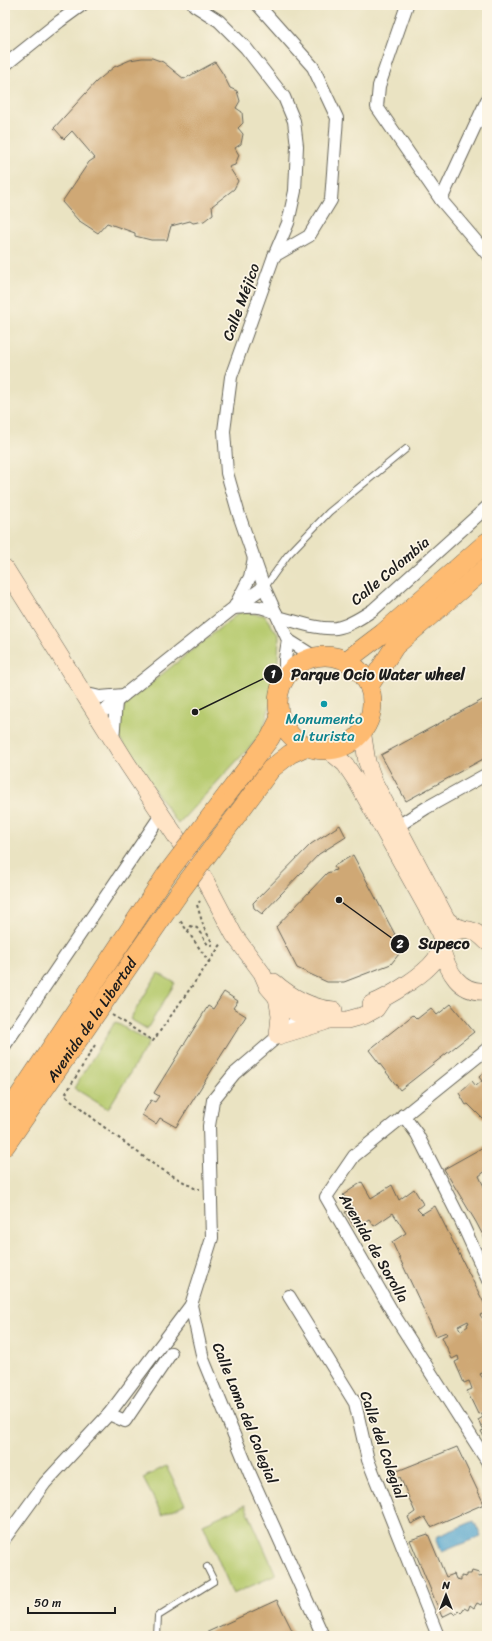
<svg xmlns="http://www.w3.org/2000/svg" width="492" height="1641" font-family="Sriracha,sans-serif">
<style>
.green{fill:#b7cb6f;stroke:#6a7446}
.water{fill:#51a4cd;stroke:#366074}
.building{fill:#cfa875;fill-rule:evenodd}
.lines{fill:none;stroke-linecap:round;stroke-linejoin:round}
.service-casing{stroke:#646256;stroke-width:8}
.minor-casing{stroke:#646256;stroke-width:14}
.secondary-casing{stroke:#646256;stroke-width:18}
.primary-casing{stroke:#646256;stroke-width:20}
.path{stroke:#646256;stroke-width:2;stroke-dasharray:3 3;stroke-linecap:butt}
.service{stroke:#fff;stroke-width:6}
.minor{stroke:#fff;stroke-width:12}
.secondary{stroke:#ffe4c6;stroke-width:17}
.primary{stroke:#febb71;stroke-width:19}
.primary-bridge-casing{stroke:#646256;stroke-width:20;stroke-linecap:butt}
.primary-bridge{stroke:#febb71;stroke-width:19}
.culture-dot{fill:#0f9aa8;stroke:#fcf5e5;stroke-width:1.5}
.labels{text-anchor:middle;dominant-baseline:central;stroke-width:3.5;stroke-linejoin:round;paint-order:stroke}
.street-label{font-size:15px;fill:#1c1c1c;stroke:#fcf5e5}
.culture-label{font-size:15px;fill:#0d838f;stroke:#fcf5e5}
.leader{fill:none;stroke:#1c1c1c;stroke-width:1.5}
.callout-dot{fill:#1c1c1c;stroke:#fcf5e5;stroke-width:1.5}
.mark-label{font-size:12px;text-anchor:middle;font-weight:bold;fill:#fff}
.callout-label{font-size:16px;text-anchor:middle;font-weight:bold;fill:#1c1c1c;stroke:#fcf5e5;stroke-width:3.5;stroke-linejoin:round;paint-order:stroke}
</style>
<rect width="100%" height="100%" fill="#fcf5e5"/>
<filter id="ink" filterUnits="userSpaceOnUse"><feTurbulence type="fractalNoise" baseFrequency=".025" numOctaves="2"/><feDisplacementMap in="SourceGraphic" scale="8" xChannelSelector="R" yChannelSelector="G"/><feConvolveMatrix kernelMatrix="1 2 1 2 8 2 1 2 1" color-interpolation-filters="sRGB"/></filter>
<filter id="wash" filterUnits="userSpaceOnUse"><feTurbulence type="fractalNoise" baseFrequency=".012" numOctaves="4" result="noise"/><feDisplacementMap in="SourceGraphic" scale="16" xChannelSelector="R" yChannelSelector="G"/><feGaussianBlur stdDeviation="0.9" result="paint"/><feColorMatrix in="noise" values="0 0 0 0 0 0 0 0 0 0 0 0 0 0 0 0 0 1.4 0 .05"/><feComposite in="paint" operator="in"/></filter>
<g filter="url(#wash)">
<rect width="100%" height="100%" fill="#eae3c2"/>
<g class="green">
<path d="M 240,612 L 264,615 L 279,636 L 277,681 L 262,734 L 178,824 L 120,739 L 117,722 L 126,703 Z"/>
<path d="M 158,973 L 175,983 L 147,1029 L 130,1019 Z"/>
<path d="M 115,1022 L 149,1042 L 108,1109 L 74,1088 Z"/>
<path d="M 166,1466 L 185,1504 L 162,1515 L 143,1478 Z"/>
<path d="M 245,1505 L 276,1575 L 233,1594 L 203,1524 Z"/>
</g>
<path class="water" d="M 474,1521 L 481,1536 L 442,1552 L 436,1537 Z"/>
<g id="blocks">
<g class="building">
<path d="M 142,58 L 152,58 L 163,62 L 184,79 L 215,62 L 223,74 L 230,88 L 237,91 L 240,101 L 236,108 L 242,112 L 243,123 L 238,128 L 243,134 L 241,144 L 235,148 L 239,155 L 235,165 L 229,167 L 238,181 L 234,189 L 212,206 L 213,214 L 204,221 L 193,223 L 190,221 L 171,226 L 167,240 L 151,240 L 135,236 L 135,233 L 107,223 L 98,233 L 78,220 L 62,202 L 89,162 L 95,158 L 72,131 L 64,139 L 54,128 L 96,82 L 114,67 L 130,60 Z"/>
<path d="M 486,698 L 487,757 L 406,801 L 381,755 Z"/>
<path d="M 340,825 L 346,837 L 319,854 L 262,914 L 254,908 L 253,903 L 311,844 Z"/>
<path d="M 353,855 L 400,944 L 399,954 L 391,964 L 344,982 L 327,982 L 297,968 L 276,927 L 327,873 L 336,870 L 334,866 Z"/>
<path d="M 224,992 L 238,1001 L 233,1008 L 246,1016 L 176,1127 L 160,1118 L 156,1124 L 142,1115 L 151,1100 L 155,1102 L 159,1096 L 154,1093 L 208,1006 L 213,1009 Z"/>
<path d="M 451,1004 L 474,1032 L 400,1090 L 369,1050 L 413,1015 L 417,1019 L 431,1008 L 437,1015 Z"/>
<path d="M 487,1070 L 487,1121 L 485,1119 L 483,1119 L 468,1104 L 466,1105 L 459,1093 L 472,1081 L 476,1086 L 482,1081 L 479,1077 Z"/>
<path d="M 487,1145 L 487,1170 L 479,1176 L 487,1193 L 487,1243 L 476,1222 L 444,1169 Z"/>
<path d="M 362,1182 L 371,1198 L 392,1185 L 399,1200 L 414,1189 L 423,1204 L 417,1209 L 422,1214 L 435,1206 L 487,1309 L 487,1312 L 480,1315 L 483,1319 L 486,1318 L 487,1321 L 487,1371 L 480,1374 L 487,1385 L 487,1443 L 481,1431 L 484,1430 L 478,1420 L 483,1417 L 481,1413 L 478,1414 L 467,1391 L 472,1389 L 471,1386 L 469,1381 L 464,1383 L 455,1362 L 459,1360 L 458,1356 L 452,1359 L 442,1337 L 448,1334 L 446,1332 L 436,1336 L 392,1242 L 406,1233 L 393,1213 L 374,1226 L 369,1219 L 355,1228 L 345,1212 L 354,1209 L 343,1195 ZM 468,1321 L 469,1323 L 467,1324 L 468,1326 L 461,1331 L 458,1326 Z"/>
<path d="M 457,1447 L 484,1504 L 431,1527 L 425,1517 L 411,1524 L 408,1517 L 415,1512 L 400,1477 L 393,1481 L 390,1474 Z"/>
<path d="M 428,1534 L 446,1577 L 454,1574 L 456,1579 L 461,1580 L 461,1576 L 466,1577 L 466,1574 L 471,1574 L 472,1571 L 479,1573 L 478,1577 L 486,1576 L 487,1600 L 485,1603 L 483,1601 L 481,1605 L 477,1603 L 474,1608 L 470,1605 L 468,1610 L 464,1608 L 461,1613 L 458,1610 L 455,1615 L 452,1612 L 442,1617 L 410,1540 Z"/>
<path d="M 277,1600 L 295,1636 L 199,1636 Z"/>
</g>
</g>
</g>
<g filter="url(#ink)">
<use href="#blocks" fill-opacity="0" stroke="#646256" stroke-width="1"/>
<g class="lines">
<defs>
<g id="service">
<path d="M 265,587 L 287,556 L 329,512 L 406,449"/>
<path d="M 157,1636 L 158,1616 L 214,1581 L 207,1567"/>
</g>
<g id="minor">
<path d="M 194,5 L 219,21 L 246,48 L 284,97 L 294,121 L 297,146 L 295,191 L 288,223 L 274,256 L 231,377 L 224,431 L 227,473 L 239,515 L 264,587 L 288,640 L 285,659 L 285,677"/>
<path d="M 258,5 L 313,67 L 337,118 L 331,200 L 309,236 L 274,256"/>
<path d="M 407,5 L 379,86 L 377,107 L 441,200 L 487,254"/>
<path d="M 5,65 L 60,21 L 82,5"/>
<path d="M 441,200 L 487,100"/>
<path d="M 235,606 L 250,577 L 254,558"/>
<path d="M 235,608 C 253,606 260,605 276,613"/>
<path d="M 278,617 C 296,621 317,630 336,628 C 349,626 362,617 373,610 L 487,507"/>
<path d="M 288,640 L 315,657"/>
<path d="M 83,693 L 100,697 L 124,695"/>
<path d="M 97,716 L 116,702 L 124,695 L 231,610 L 264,587"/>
<path d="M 113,740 L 116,702"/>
<path d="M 398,826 L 426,808 L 487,774"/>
<path d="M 300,1015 L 297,1020 L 234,1074 L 213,1100 L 209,1126 L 212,1238 L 191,1305 L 203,1359 L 250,1474 L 323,1636"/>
<path d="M 5,1045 L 161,815"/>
<path d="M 487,1049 L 354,1156 L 326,1197 L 396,1318 L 487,1461"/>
<path d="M 403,1115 L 417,1134 L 461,1221 L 487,1278"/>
<path d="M 289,1296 L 355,1403 L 368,1460 L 438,1636"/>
<path d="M 171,1353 L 125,1421 L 109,1414 L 191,1305"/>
<path d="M 5,1538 L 45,1483 L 109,1414"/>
</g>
<g id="secondary">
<path d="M 5,568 L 127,763 L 205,880 L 234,935 L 262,973 L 268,987 L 285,1007 L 300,1015 L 322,1020 L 347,1020 L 365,1015 L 376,1009 L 382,1000"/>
<path d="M 362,730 L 367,762 L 375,784 L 447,920 L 455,926 L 464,929"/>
<path d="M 327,749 L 345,764 L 357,782 L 436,924 L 443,942"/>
<path d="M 441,948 C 448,971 459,994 487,991"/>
<path d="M 274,982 C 291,997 310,1008 334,1010"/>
<path d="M 277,997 L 280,1015 L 278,1036 L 324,1022"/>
<path d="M 371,1004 C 389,997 424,975 435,960 C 441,952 442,943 448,935 C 465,926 474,928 487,942"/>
</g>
<g id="primary">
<circle cx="325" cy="703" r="47"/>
<path d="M 346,661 L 383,633 L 487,542"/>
<path d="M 369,686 L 395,646 L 487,567"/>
<path d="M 220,804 L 270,738 L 280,718"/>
<path d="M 231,823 L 271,769 L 290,754 L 307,746"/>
<path d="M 5,1117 L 166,875"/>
<path id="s1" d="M 5,1146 L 179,893"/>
</g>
</defs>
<use href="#service" class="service-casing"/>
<use href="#minor" class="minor-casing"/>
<use href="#secondary" class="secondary-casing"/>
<use href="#primary" class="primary-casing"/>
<g class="path">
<path d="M 188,932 L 190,926 L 197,928 L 208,945 L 212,945 L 212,942 L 204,928 L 197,905 L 200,901"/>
<path d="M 209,962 L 222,943"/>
<path d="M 112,1015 L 153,1041 L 209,962 L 179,919"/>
<path d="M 95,1045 L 65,1095 L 100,1124 L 156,1166 L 196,1189 L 200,1189"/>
</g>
<use href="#service" class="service"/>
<use href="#minor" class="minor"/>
<use href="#secondary" class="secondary"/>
<use href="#primary" class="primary"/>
<defs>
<g id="primary-bridge">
<path d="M 166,875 L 220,804"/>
<path d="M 179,893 L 231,823"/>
</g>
</defs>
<use href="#primary-bridge" class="primary-bridge-casing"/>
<use href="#primary-bridge" class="primary-bridge"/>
</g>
</g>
<circle class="culture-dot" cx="324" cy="704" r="4"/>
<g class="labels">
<g class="street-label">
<text transform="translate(241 302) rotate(-70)">Calle Méjico</text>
<text transform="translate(390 571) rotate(-40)">Calle Colombia</text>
<text stroke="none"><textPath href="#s1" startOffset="153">Avenida de la Libertad</textPath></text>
<text transform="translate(374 1248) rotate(60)">Avenida de Sorolla</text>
<text transform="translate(245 1413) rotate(68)">Calle Loma del Colegial</text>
<text transform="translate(383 1445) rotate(71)">Calle del Colegial</text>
</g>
<g class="culture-label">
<text x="324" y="719">Monumento<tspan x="324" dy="17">al turista</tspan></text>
</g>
</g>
<path class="leader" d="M195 712L273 674M339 900L400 944"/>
<g class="callout-dot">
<circle cx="195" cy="712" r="4"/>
<circle cx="339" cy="900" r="4"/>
<circle cx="273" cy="674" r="10"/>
<circle cx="400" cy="944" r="10"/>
</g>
<g class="mark-label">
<text x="273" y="678">1</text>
<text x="400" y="948">2</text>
</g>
<g class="callout-label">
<text x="378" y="680">Parque Ocio Water wheel</text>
<text x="444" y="949">Supeco</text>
</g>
<rect width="492" height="1641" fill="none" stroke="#fcf5e5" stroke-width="20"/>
<g transform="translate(446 1595)" stroke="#fcf5e5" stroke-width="3" paint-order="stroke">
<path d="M0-3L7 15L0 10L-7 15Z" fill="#1c1c1c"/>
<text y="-6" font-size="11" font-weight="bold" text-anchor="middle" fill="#1c1c1c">N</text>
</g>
<path d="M28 1607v6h87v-6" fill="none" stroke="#1c1c1c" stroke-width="2"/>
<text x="34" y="1607" font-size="12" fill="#1c1c1c" stroke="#fcf5e5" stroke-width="3" paint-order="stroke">50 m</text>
</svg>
